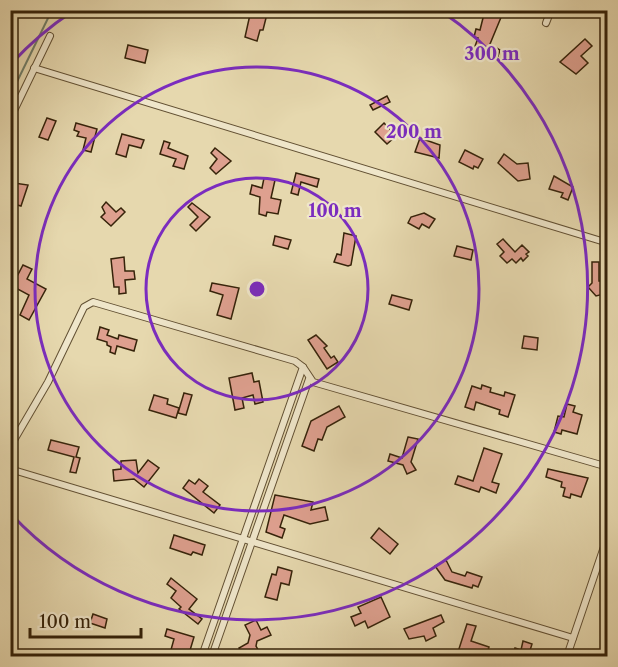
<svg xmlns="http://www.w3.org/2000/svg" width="618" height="667" font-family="'Libre Caslon Text',serif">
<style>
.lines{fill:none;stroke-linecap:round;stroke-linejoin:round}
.stream{stroke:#707e69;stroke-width:2}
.building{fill:#dea08f;stroke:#36230a;stroke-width:1.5}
.minor-casing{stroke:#625033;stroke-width:8}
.minor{stroke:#efe6ca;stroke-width:6}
.ring{fill:none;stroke:#7b2cbf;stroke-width:3}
.centre{fill:#7b2cbf;stroke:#efe6ca;stroke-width:3}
.ring-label{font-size:18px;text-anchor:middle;font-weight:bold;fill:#7b2cbf;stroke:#efe6ca;stroke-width:4.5;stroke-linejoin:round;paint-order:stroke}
</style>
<rect width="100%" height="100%" fill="#e6d8ae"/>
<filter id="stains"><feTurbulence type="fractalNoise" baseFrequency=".00333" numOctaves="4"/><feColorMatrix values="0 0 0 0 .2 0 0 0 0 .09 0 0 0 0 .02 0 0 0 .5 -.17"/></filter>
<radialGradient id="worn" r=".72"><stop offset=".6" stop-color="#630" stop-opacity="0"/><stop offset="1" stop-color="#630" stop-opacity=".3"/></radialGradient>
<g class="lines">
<path class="stream" d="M 10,96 L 52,10"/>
</g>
<g class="building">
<path d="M 251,10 L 268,10 L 263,30 L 260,30 L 257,41 L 245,37 Z"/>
<path d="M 485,10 L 502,15 L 490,44 L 500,50 L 498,56 L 474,49 L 478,38 L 474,37 L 476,29 L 480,30 Z"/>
<path d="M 585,39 L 592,46 L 581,56 L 588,63 L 576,74 L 560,62 Z"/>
<path d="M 128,45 L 148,50 L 145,63 L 125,58 Z"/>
<path d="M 387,96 L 390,102 L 373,110 L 370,105 Z"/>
<path d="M 47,118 L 56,121 L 48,140 L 39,137 Z"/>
<path d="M 76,123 L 97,129 L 91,152 L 83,150 L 86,138 L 77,136 L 79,132 L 74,130 Z"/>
<path d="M 384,123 L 396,136 L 387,144 L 375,132 Z"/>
<path d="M 122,134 L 144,140 L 141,148 L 129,145 L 126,157 L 116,154 Z"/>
<path d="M 420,138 L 440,145 L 439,158 L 415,152 Z"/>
<path d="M 164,141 L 170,143 L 168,148 L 188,156 L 184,169 L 173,166 L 176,159 L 160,154 Z"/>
<path d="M 215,148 L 231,161 L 216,174 L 210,168 L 217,159 L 211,153 Z"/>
<path d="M 465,150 L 483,159 L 478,168 L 474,166 L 473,169 L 459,162 Z"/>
<path d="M 504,154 L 517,164 L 528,163 L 530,179 L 518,181 L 498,163 Z"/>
<path d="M 296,173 L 319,179 L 317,187 L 301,182 L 298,195 L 291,193 Z"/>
<path d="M 554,176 L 573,187 L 568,200 L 561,197 L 563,193 L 549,189 Z"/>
<path d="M 264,178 L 275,180 L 271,198 L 281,200 L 278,214 L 267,212 L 266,216 L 259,214 L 260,197 L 250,194 L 252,185 L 262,188 Z"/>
<path d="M 14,183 L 28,185 L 21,206 L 10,203 Z"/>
<path d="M 106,202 L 116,212 L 121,208 L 125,212 L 111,226 L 101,217 L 105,213 L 102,207 Z"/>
<path d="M 192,203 L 210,217 L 196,231 L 190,225 L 198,217 L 188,207 Z"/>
<path d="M 424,213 L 435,219 L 429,228 L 422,224 L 419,229 L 408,223 L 411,217 Z"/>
<path d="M 344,233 L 356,236 L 351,265 L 348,266 L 334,262 L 337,254 L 341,255 Z"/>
<path d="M 275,236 L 291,240 L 288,249 L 273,245 Z"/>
<path d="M 503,239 L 515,252 L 522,245 L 529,252 L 526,254 L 528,256 L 523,261 L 521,258 L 516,263 L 512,259 L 507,263 L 500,256 L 504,252 L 497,244 Z"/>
<path d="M 457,246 L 473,250 L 471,260 L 454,256 Z"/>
<path d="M 124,257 L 125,271 L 134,271 L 135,279 L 125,280 L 126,293 L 119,294 L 119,287 L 114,287 L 111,259 Z"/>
<path d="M 592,262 L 599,262 L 599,281 L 608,281 L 608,293 L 596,296 L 588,287 L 592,283 Z"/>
<path d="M 23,265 L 32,269 L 27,279 L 46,289 L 29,320 L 20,315 L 29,295 L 12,286 Z"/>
<path d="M 212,283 L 239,288 L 231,319 L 217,315 L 223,295 L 210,291 Z"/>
<path d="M 392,295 L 412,300 L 409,310 L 389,304 Z"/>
<path d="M 100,327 L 109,330 L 107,335 L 118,339 L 119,335 L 137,340 L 134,351 L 117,346 L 115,354 L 110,352 L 111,347 L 107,345 L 107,342 L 97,339 Z"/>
<path d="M 316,335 L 327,346 L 324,348 L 331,358 L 334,356 L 338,362 L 327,369 L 308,340 Z"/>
<path d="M 524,336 L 538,338 L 537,350 L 522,348 Z"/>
<path d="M 252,373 L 254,382 L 259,381 L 263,402 L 255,404 L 253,395 L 242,398 L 244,408 L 235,410 L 229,378 Z"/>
<path d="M 482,385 L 491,388 L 490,392 L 504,396 L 505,392 L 515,395 L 508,417 L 499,414 L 500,410 L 476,402 L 474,410 L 465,407 L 472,386 L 481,389 Z"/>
<path d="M 184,393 L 192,395 L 186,415 L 178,413 Z"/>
<path d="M 154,395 L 168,399 L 167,404 L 179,408 L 176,418 L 149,410 Z"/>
<path d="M 567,404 L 575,406 L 573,412 L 582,415 L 577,434 L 562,430 L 561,434 L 554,432 L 558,416 L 564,417 Z"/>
<path d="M 339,406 L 345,417 L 327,427 L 322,440 L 318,439 L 314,451 L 302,446 L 311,421 Z"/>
<path d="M 408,437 L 418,439 L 411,462 L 416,470 L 407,474 L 403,465 L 388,461 L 390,454 L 402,458 Z"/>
<path d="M 51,440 L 79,447 L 76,457 L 80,458 L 76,473 L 70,472 L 74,457 L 48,450 Z"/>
<path d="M 484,448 L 502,454 L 492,482 L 499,484 L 496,493 L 481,487 L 479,492 L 455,484 L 458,476 L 473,481 Z"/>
<path d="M 136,460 L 138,473 L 148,460 L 159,468 L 144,487 L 134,479 L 114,481 L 113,470 L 121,469 L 121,461 Z"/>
<path d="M 548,469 L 588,478 L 581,497 L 571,494 L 570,498 L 563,496 L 565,488 L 561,487 L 562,482 L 546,477 Z"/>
<path d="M 199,479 L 208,486 L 203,492 L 220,505 L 214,513 L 183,488 L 189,480 L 195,484 Z"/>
<path d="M 275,495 L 313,502 L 311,510 L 325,507 L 328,520 L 310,524 L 284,515 L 280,527 L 285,529 L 282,538 L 266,532 Z"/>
<path d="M 379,528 L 398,544 L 390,554 L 371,538 Z"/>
<path d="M 174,535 L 205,545 L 202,555 L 193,552 L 191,555 L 170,548 Z"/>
<path d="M 446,560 L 452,572 L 465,576 L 467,572 L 482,577 L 478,587 L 473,585 L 472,588 L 445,580 L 435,566 Z"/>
<path d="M 278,567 L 292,571 L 289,585 L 281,583 L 277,600 L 265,597 L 272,574 L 276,575 Z"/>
<path d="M 171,578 L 197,599 L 189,609 L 202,619 L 198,624 L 179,609 L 181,607 L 171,598 L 176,591 L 167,584 Z"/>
<path d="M 381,597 L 390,617 L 368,628 L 365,621 L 355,626 L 351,617 L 361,613 L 358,607 Z"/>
<path d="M 93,614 L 107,619 L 105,628 L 90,623 Z"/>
<path d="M 441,615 L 444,622 L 433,628 L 436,636 L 426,641 L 424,636 L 409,639 L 404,629 Z"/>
<path d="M 256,620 L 261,630 L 267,627 L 271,635 L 257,641 L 256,646 L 260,653 L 254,657 L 249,652 L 244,656 L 239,648 L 248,643 L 250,635 L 245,625 Z"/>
<path d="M 467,624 L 476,626 L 471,641 L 489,647 L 486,657 L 457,655 Z"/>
<path d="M 167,629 L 194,637 L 188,657 L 169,657 L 174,639 L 165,636 Z"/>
<path d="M 523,641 L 532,644 L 528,657 L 513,655 L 515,648 L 521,650 Z"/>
</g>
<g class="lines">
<defs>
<g id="minor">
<path d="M 546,23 L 551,10"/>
<path d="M 34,68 L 608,243"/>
<path d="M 10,119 L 50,36"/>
<path d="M 10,447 L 48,382 L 84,307 L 93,302 L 295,361 L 303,367 L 313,382 L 608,467"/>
<path d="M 10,469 L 573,638"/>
<path d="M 202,656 L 303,367"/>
<path d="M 212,656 L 309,379"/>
<path d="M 567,656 L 608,535"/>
</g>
</defs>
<use href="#minor" class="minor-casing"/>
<use href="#minor" class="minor"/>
</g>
<g class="ring">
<circle cx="257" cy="289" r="111"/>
<circle cx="257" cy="289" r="222"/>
<path d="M11 64A333 333 0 0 1 73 11M441 11A333 333 0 1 1 11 514"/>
</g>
<circle cx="257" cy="289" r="9" class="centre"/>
<g class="ring-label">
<text x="492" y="60">300 m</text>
<text x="414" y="138">200 m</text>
<text x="335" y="217">100 m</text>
</g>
<rect width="618" height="667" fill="none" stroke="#e6d8ae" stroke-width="36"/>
<rect x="12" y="12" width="594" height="643" fill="none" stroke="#36230a" stroke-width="3"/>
<rect x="18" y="18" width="582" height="631" fill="none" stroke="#36230a" stroke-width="1.5"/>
<path d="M30 628v9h111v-9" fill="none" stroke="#36230a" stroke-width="3"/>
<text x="39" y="628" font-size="18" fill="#36230a" stroke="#efe6ca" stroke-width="4.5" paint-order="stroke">100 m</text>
<rect width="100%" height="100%" filter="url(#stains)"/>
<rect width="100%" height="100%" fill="url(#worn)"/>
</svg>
